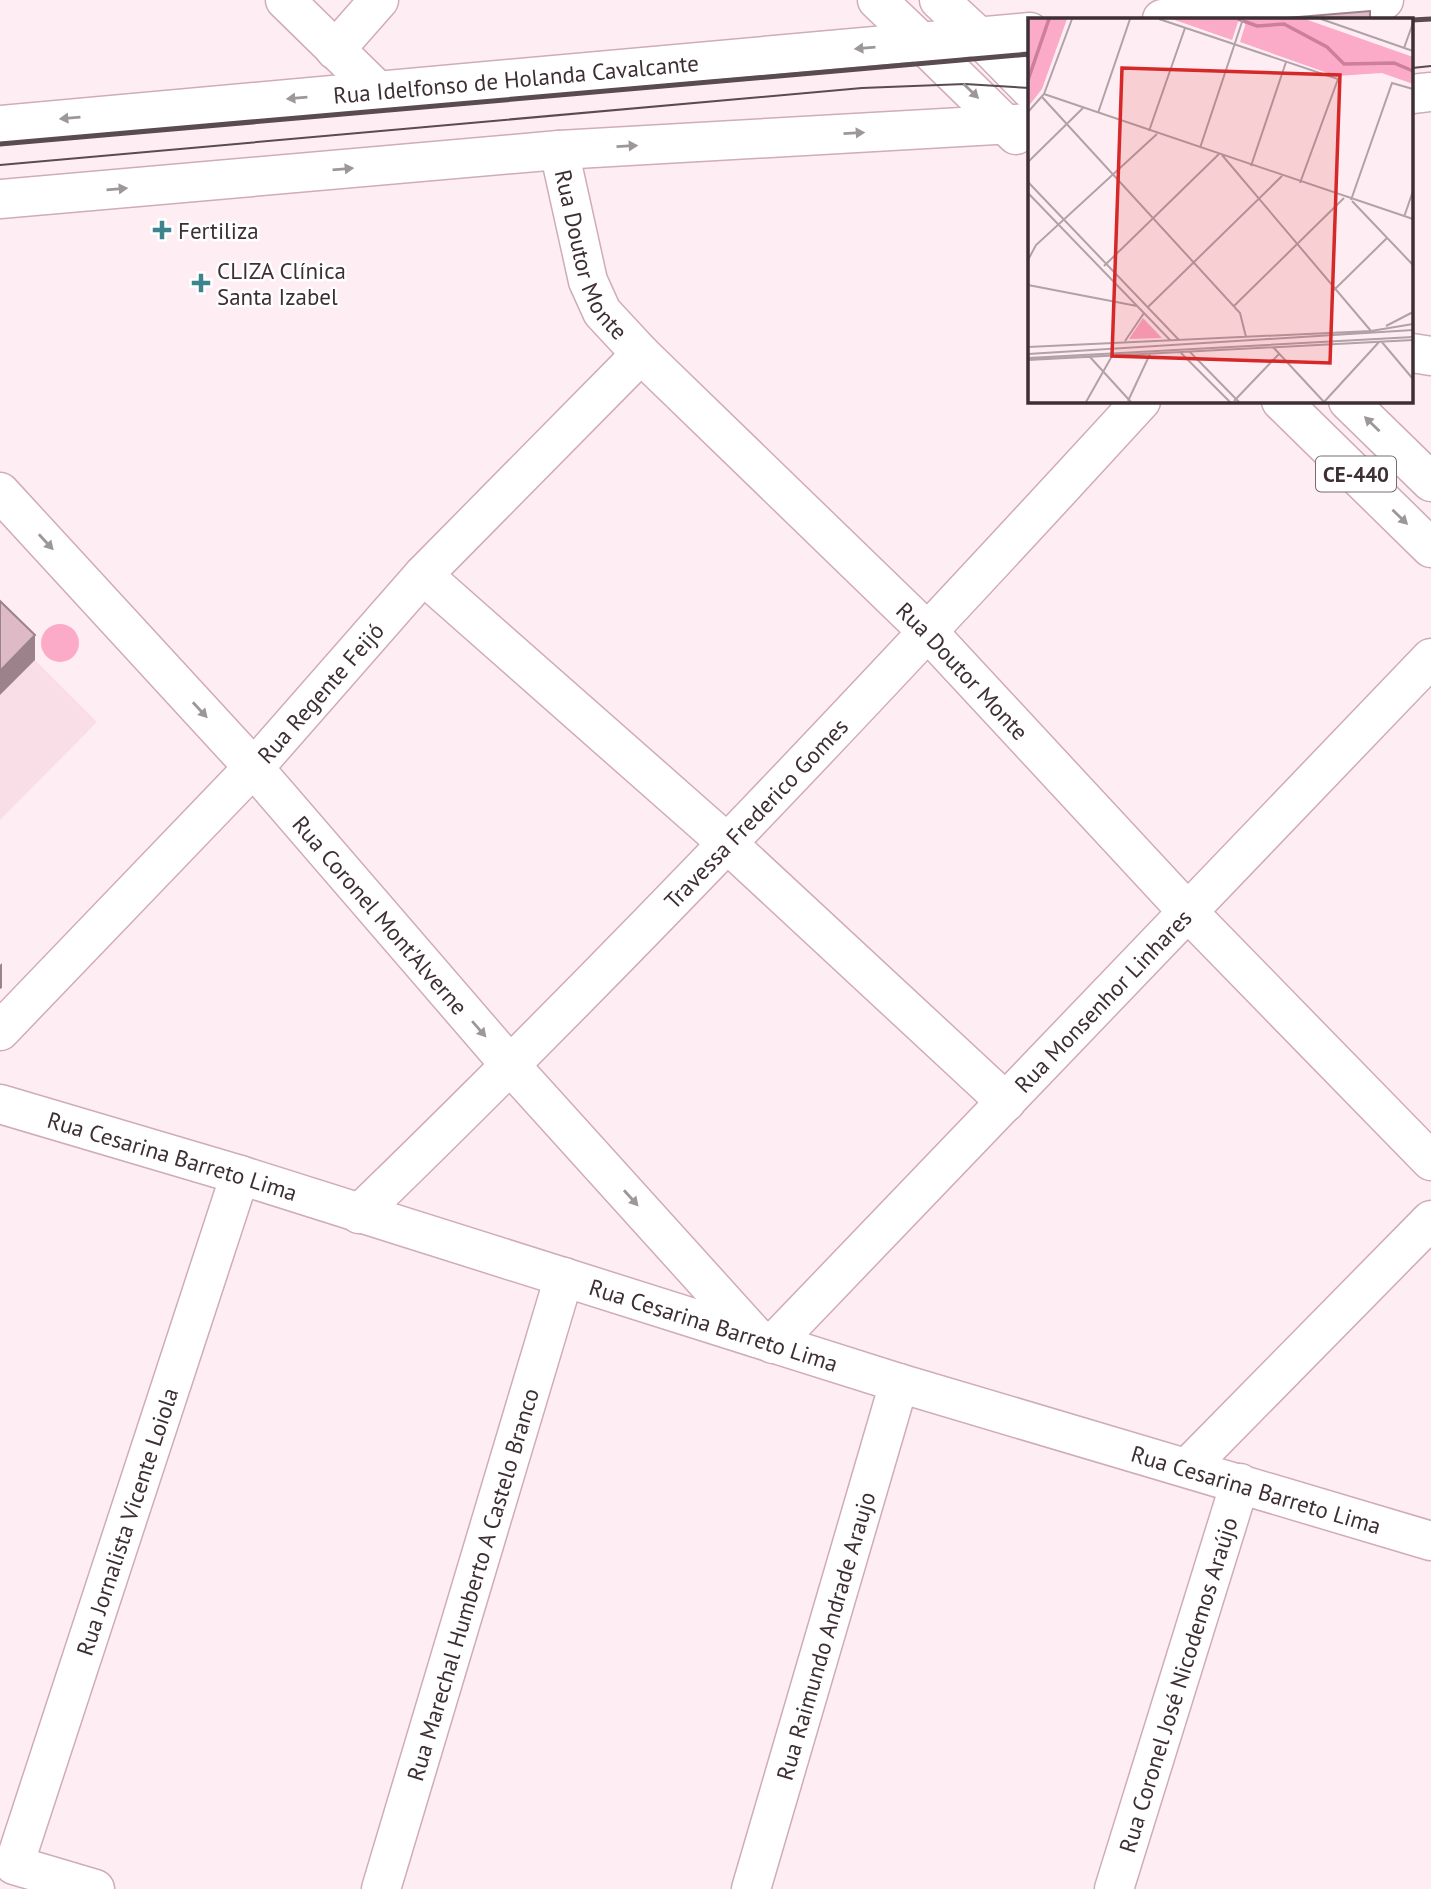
<svg xmlns="http://www.w3.org/2000/svg" width="1431" height="1889" font-family="'PT Sans',sans-serif">
<style>
.built{fill:#f9dee7}
.green{fill:#fbaac7}
.lines{fill:none;stroke-linecap:round;stroke-linejoin:round}
.minor-casing{stroke:#cfacb8;stroke-width:41}
.major-casing{stroke:#cfacb8;stroke-width:41}
.minor{stroke:#fff;stroke-width:38}
.major{stroke:#fff;stroke-width:38}
.tram{stroke:#594b50;stroke-width:2}
.rail{stroke:#594b50;stroke-width:5}
.shaded-wall{fill:#9b828b}
.building{fill:#debac6;stroke:#9b828b;stroke-width:2}
.oneway{fill:#9e979a}
.poi-dot{fill:#3d848d;stroke:#fff;stroke-width:2.5}
.labels{text-anchor:middle;dominant-baseline:central;stroke-width:5;stroke-linejoin:round;paint-order:stroke}
.shield{fill:#fff;stroke:#776d71;stroke-width:2}
.shield-label{font-size:21px;font-weight:bold;fill:#3d2f34}
.street-label{font-size:23px;fill:#3d2f34;stroke:#fff}
.poi-label{font-size:23px;fill:#3d2f34;stroke:#fff;text-anchor:start}
.inset-river{fill:none;stroke:#cc7f9b;stroke-width:3.5}
.inset-road{fill:none;stroke:#b1a2a7;stroke-width:2}
.view{fill:#d62828;fill-opacity:0.15;stroke:#d62828;stroke-width:3.5}
.inset-edge{fill:none;stroke:#3d2f34;stroke-width:3.5}
</style>
<rect width="100%" height="100%" fill="#feeef3"/>
<path class="built" d="M 0,625 L 97,722 L 0,820 Z"/>
<circle class="green" cx="60" cy="643" r="19"/>
<g class="lines">
<defs>
<g id="minor">
<path d="M 285,0 L 377,90"/>
<path d="M 877,0 L 922,43"/>
<path d="M 939,0 L 978,36"/>
<path d="M 335,50 L 379,0"/>
<path id="s1" d="M 559,150 L 588,281 L 602,312 L 641,354 L 929,633 L 1188,912 L 1431,1161"/>
<path d="M 1412,353 L 1431,356"/>
<path id="s2" d="M 0,492 L 253,767 L 511,1066 L 757,1338"/>
<path d="M 423,575 L 728,844 L 1006,1102"/>
<path id="s3" d="M 0,1031 L 267,753 L 423,575 L 641,354"/>
<path id="s4" d="M 0,1104 L 240,1175 L 899,1383 L 1431,1541"/>
<path id="s5" d="M 359,1214 C 629,952 887,678 1141,401"/>
<path id="s6" d="M 773,1344 L 1431,658"/>
<path d="M 1189,1466 L 1431,1220"/>
<path id="s7" d="M 95,1889 L 14,1865 L 240,1175"/>
<path id="s8" d="M 381,1889 L 564,1277"/>
<path id="s9" d="M 751,1889 L 899,1383"/>
<path id="s10" d="M 1114,1889 L 1240,1483"/>
</g>
<g id="major">
<path d="M 1162,19 L 1384,0"/>
<path d="M 978,36 L 1030,89"/>
<path d="M 922,43 L 1016,135"/>
<path d="M 1412,94 L 1431,92"/>
<path id="s11" d="M 0,125 L 1030,32"/>
<path d="M 0,199 L 559,150 L 1030,123"/>
<path d="M 1281,401 L 1431,548"/>
<path d="M 1348,401 L 1431,482"/>
</g>
</defs>
<use href="#minor" class="minor-casing"/>
<use href="#major" class="major-casing"/>
<use href="#minor" class="minor"/>
<use href="#major" class="major"/>
<g class="tram">
<path d="M 1412,68 L 1431,66"/>
<path d="M 0,165 L 862,88 L 965,84 L 1030,88"/>
</g>
<g class="rail">
<path d="M 1412,20 L 1431,19"/>
<path d="M 0,144 L 1030,54"/>
</g>
</g>
<g class="shaded-wall">
<path d="M 35,635 L 35,660 L 0,695 L 0,671 Z"/>
<path d="M 2,963 L 2,988 L 0,989 L 0,965 Z"/>
</g>
<g class="building">
<path d="M 1370,11 L 1370,19 L 1274,19 Z"/>
<path d="M 0,601 L 35,635 L 0,671 Z"/>
</g>
<defs><path id="oneway-solid" d="M-6-.8H1V-3.2L6.5 0L1 3.2V.8H-6Z" transform="scale(1.75)"/></defs>
<g class="oneway">
<use href="#oneway-solid" transform="translate(865 48) rotate(175)"/>
<use href="#oneway-solid" transform="translate(971 91) rotate(44)"/>
<use href="#oneway-solid" transform="translate(297 98) rotate(175)"/>
<use href="#oneway-solid" transform="translate(70 118) rotate(175)"/>
<use href="#oneway-solid" transform="translate(854 133) rotate(-3)"/>
<use href="#oneway-solid" transform="translate(627 146) rotate(-3)"/>
<use href="#oneway-solid" transform="translate(343 169) rotate(-5)"/>
<use href="#oneway-solid" transform="translate(117 189) rotate(-5)"/>
<use href="#oneway-solid" transform="translate(1372 424) rotate(-136)"/>
<use href="#oneway-solid" transform="translate(1400 517) rotate(44)"/>
<use href="#oneway-solid" transform="translate(46 542) rotate(47)"/>
<use href="#oneway-solid" transform="translate(200 710) rotate(47)"/>
<use href="#oneway-solid" transform="translate(479 1029) rotate(49)"/>
<use href="#oneway-solid" transform="translate(631 1198) rotate(48)"/>
</g>
<g class="poi-dot">
<path d="M158.5 219.5h7v7h7v7h-7v7h-7v-7h-7v-7h7z"/>
<path d="M197.5 272.5h7v7h7v7h-7v7h-7v-7h-7v-7h7z"/>
</g>
<g class="labels">
<rect class="shield" x="1316" y="456.5" width="80" height="35" rx="5"/>
<g class="shield-label">
<text x="1356" y="474">CE-440</text>
</g>
<g class="street-label">
<text stroke="none"><textPath href="#s11" startOffset="518">Rua Idelfonso de Holanda Cavalcante</textPath></text>
<text stroke="none"><textPath href="#s1" startOffset="110">Rua Doutor Monte</textPath></text>
<text stroke="none"><textPath href="#s1" startOffset="677">Rua Doutor Monte</textPath></text>
<text stroke="none"><textPath href="#s3" startOffset="466">Rua Regente Feijó</textPath></text>
<text stroke="none"><textPath href="#s5" startOffset="564">Travessa Frederico Gomes</textPath></text>
<text stroke="none"><textPath href="#s2" startOffset="569">Rua Coronel Mont'Alverne</textPath></text>
<text stroke="none"><textPath href="#s6" startOffset="476">Rua Monsenhor Linhares</textPath></text>
<text stroke="none"><textPath href="#s4" startOffset="180">Rua Cesarina Barreto Lima</textPath></text>
<text stroke="none"><textPath href="#s4" startOffset="747">Rua Cesarina Barreto Lima</textPath></text>
<text stroke="none"><textPath href="#s4" startOffset="1314">Rua Cesarina Barreto Lima</textPath></text>
<text stroke="none"><textPath href="#s7" startOffset="446">Rua Jornalista Vicente Loiola</textPath></text>
<text stroke="none"><textPath href="#s8" startOffset="318">Rua Marechal Humberto A Castelo Branco</textPath></text>
<text stroke="none"><textPath href="#s9" startOffset="264">Rua Raimundo Andrade Araujo</textPath></text>
<text stroke="none"><textPath href="#s10" startOffset="214">Rua Coronel José Nicodemos Araújo</textPath></text>
</g>
<g class="poi-label">
<text x="178" y="230">Fertiliza</text>
<text x="217" y="270">CLIZA Clínica<tspan x="217" dy="26">Santa Izabel</tspan></text>
</g>
</g>
<g transform="translate(1028 18)">
<rect width="385" height="385" fill="#feeef3"/>
<path d="M 0,1 L 39,1 L 14,71 L 0,89 ZM 144,1 L 211,1 L 204,22 ZM 219,1 L 277,1 L 385,39 L 385,66 L 354,55 L 308,58 L 212,24 ZM 115,300 L 134,320 L 101,321 Z" fill="#fbaac7"/>
<path class="inset-river" d="M 210,1 L 229,8 L 256,6 L 299,29 L 316,46 L 366,45 L 385,53M 0,62 L 21,1"/>
<path class="inset-road" d="M 131,1 L 310,61 L 272,165M 293,1 L 385,33M 376,30 L 385,5M 16,76 L 385,201M 14,79 L 212,295 L 218,319M 0,94 L 16,76 L 44,1M 70,95 L 102,1M 121,113 L 157,10M 172,130 L 215,1M 194,137 L 343,313M 0,144 L 55,90M 223,148 L 258,44M 0,164 L 151,322M 0,175 L 142,322M 323,182 L 364,65 L 385,71M 324,183 L 385,247M 376,199 L 385,173M 0,242 L 8,227 L 129,116M 76,248 L 191,136M 0,267 L 109,288M 306,272 L 359,220M 206,288 L 316,180M 120,289 L 254,158M 358,308 L 385,294M 97,323 L 116,295M 353,323 L 385,361M 0,329 L 343,313 L 385,306M 245,329 L 296,384M 162,334 L 211,384M 153,335 L 202,384M 0,336 L 385,312M 62,339 L 103,384M 0,340 L 385,319M 0,342 L 385,322M 100,383 L 122,336M 206,383 L 251,336M 58,384 L 84,338M 296,384 L 351,324"/>
<path class="view" d="M 94,50 L 312,57 L 302,345 L 84,338 Z"/>
<rect width="385" height="385" class="inset-edge"/>
</g>
</svg>
